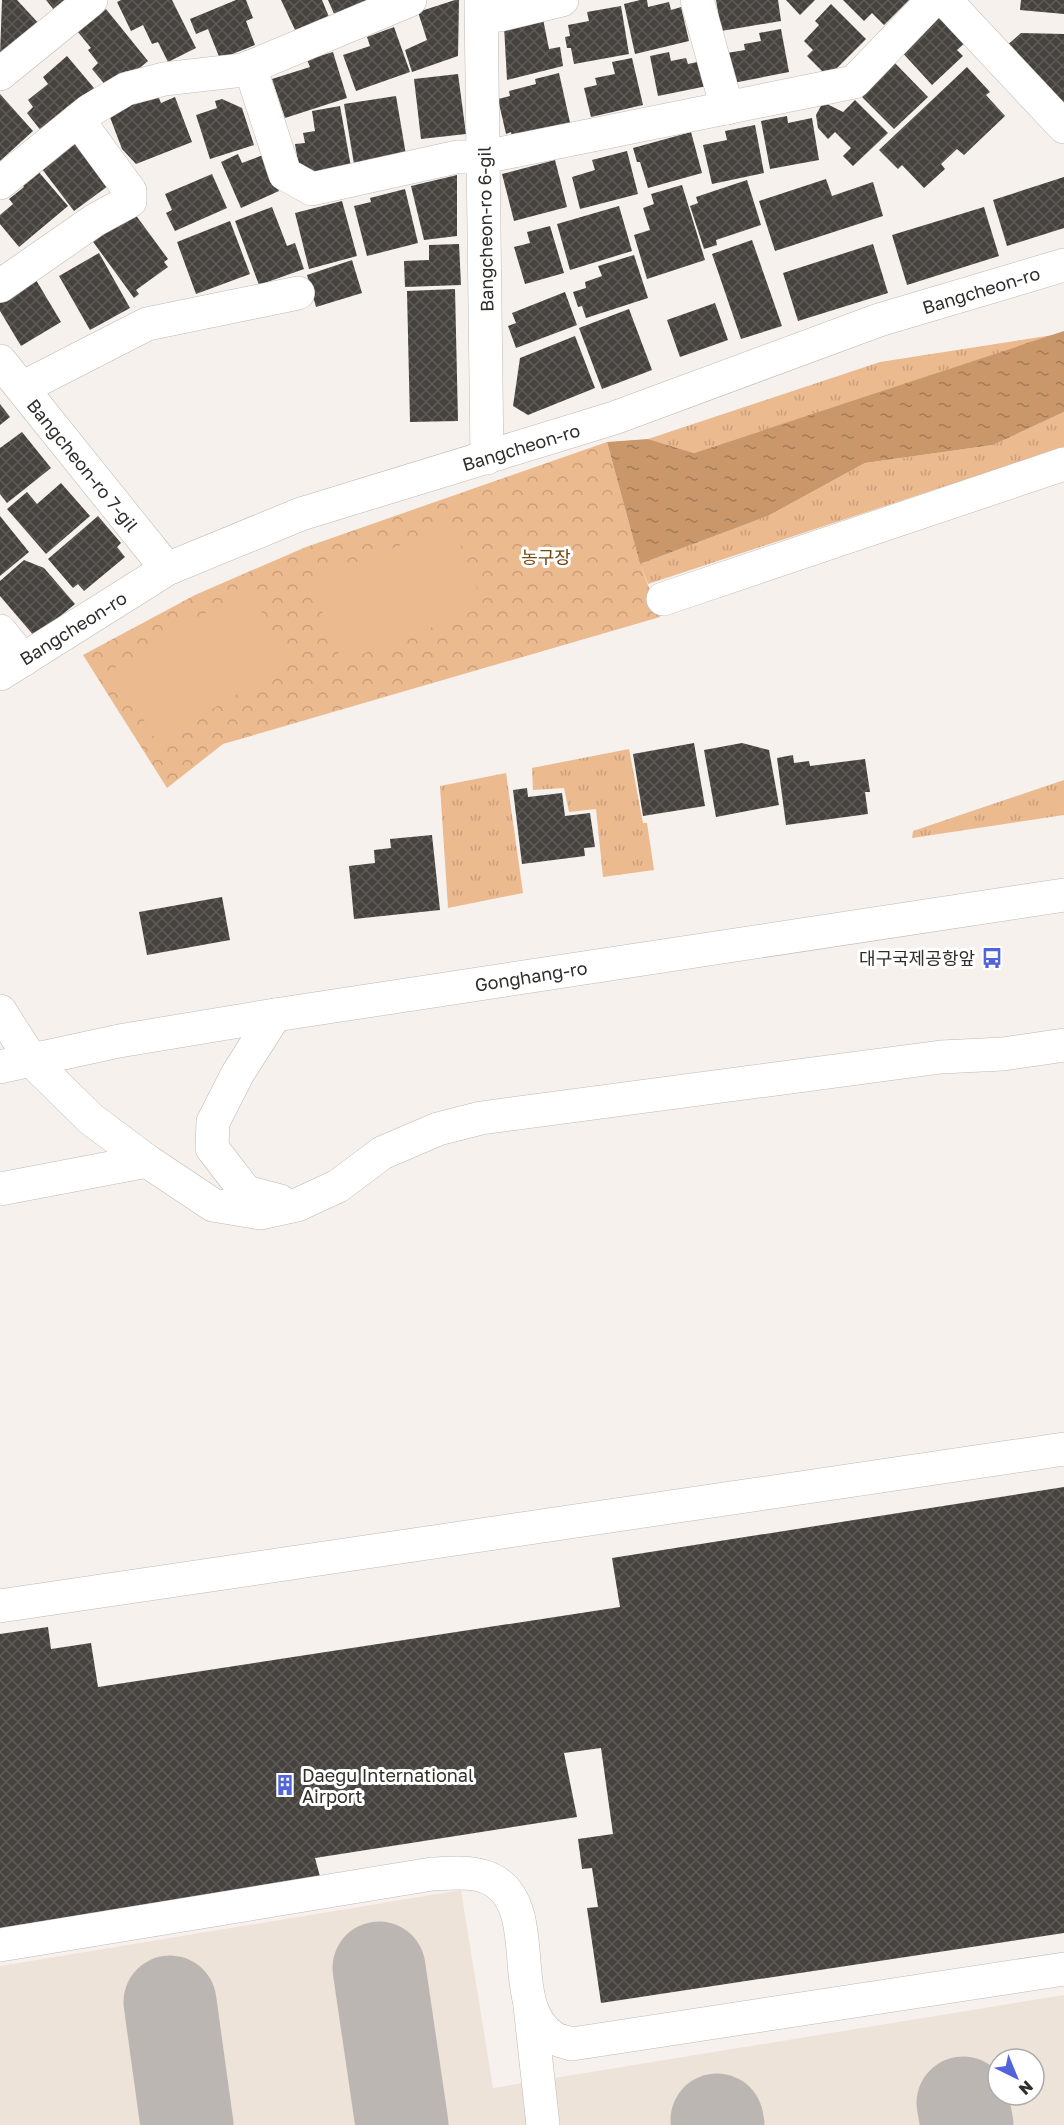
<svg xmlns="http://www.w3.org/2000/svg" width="1064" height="2125" font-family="'Golos Text','Noto Sans KR',sans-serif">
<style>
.built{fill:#eee3d9;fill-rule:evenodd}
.grass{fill:url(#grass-tufts)}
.park{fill:url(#park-crowns)}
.garden{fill:#ebba8f}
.water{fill:url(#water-ripples)}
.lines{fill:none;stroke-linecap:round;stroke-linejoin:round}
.taxiway{stroke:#bcb6b3;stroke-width:93}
.building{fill:url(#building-cross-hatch)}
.minor-casing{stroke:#beb9b5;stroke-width:34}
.major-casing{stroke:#beb9b5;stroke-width:34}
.minor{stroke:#fff;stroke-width:33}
.major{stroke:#fff;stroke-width:33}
.labels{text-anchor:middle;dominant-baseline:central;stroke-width:6;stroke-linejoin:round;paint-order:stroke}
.street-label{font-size:18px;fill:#302e2c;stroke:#fff}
.park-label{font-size:18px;fill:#76450f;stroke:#fff}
.poi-label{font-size:18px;fill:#302e2c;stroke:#fff;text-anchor:end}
</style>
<defs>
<pattern id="grass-tufts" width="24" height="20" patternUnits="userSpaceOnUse" patternTransform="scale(1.5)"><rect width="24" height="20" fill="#ebba8f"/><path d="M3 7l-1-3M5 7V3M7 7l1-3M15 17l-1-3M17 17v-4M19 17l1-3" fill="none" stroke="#caa07c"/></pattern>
<pattern id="park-crowns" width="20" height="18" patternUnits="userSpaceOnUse" patternTransform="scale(1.5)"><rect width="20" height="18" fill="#ebba8f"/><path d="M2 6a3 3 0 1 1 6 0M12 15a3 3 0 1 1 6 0" fill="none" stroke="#caa07c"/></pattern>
<pattern id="water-ripples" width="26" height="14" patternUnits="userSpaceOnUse" patternTransform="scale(1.5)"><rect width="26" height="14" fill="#ca976a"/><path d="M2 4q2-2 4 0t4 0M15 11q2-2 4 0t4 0" fill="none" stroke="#a47c57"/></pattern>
<pattern id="building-cross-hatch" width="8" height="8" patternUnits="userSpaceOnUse" patternTransform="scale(1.5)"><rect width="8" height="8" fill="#46423e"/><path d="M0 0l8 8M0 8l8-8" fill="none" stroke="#5f5b58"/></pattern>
</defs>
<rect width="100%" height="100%" fill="#f7f1ed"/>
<path class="built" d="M 461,1890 L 493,2088 L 1064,1995 L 1064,2125 L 0,2125 L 0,1966 ZM 998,2059 L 1034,2059 L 1034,2095 L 998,2095 Z"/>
<g class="grass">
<path d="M 1053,335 L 694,453 L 648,439 L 880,362 Z"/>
<path d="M 1064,412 L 1064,447 L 648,584 L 640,564 L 768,516 L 865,463 L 993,445 Z"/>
<path d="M 629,749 L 643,823 L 647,823 L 654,870 L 603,877 L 596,809 L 569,812 L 564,788 L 533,790 L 532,768 Z"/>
<path d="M 506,773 L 523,893 L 448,908 L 440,786 Z"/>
<path d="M 1064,780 L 1064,815 L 912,838 L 913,831 Z"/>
</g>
<path class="park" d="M 607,442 L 640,564 L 660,617 L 223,744 L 167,788 L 83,655 L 195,595 L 306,547 Z"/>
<g class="garden">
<path d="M 453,525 L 484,607 L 342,662 L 310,580 Z"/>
<path d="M 247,588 L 291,662 L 157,742 L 113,669 Z"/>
</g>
<path class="water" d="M 1064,331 L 1064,412 L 993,445 L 865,463 L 768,516 L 640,564 L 607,442 L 648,439 L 694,453 Z"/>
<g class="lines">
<g class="taxiway">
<path d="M 379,1968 L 402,2125"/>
<path d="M 170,2002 L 187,2125"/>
<path d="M 963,2103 L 967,2125"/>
<path d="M 717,2120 L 718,2125"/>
</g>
</g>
<g class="building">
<path d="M 2,0 L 17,0 L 42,27 L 0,55 Z"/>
<path d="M 46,0 L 76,0 L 58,15 Z"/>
<path d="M 121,0 L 172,0 L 196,48 L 168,62 L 158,42 L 152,44 L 143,25 L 131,31 L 117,2 Z"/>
<path d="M 236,0 L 246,0 L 253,18 L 246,21 L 255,45 L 220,59 L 208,29 L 196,34 L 190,19 Z"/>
<path d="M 281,0 L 322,0 L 329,17 L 296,32 Z"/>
<path d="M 328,0 L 370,0 L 335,16 Z"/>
<path d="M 455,0 L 459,0 L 458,56 L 412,72 L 405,50 L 427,40 L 418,12 Z"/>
<path d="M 640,0 L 647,0 L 648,7 L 669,2 L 671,10 L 681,7 L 689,41 L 635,54 L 624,4 Z"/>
<path d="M 716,0 L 778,0 L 781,21 L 721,31 Z"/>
<path d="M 786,0 L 815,0 L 800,15 Z"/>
<path d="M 843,0 L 909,0 L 884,25 L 872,13 L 864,21 Z"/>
<path d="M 1021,0 L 1064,0 L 1064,14 L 1020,10 Z"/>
<path d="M 831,4 L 866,39 L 828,77 L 807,56 L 813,50 L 804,41 L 819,25 L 815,21 Z"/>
<path d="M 621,6 L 629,54 L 574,64 L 571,48 L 567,48 L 565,37 L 570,36 L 568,25 L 589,21 L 587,12 Z"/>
<path d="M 106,9 L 148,61 L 130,76 L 126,71 L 107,87 L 92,69 L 98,63 L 88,50 L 91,48 L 78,32 Z"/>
<path d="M 939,12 L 966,42 L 957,50 L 963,56 L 932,85 L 899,49 Z"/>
<path d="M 543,19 L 549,49 L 560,47 L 563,66 L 507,80 L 504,26 Z"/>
<path d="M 394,27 L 410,72 L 356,91 L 343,55 L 370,46 L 367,37 Z"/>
<path d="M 781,29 L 789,72 L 733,83 L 727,53 L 745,50 L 744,44 L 761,41 L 759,33 Z"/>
<path d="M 1021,33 L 1064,34 L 1064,110 L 1005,47 Z"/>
<path d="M 333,52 L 347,98 L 285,118 L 272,79 L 310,67 L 307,60 Z"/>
<path d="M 669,52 L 671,61 L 686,58 L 688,64 L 702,61 L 707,86 L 658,96 L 650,56 Z"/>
<path d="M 67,56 L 94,88 L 42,132 L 27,113 L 33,107 L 28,100 L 48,84 L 43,77 Z"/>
<path d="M 632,58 L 643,105 L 591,117 L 584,88 L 597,85 L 595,78 L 615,74 L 612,62 Z"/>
<path d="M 892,60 L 928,97 L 894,129 L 862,97 L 864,95 L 860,90 Z"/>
<path d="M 967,67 L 990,92 L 986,95 L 1005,116 L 964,155 L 957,149 L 941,164 L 945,169 L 924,188 L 902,165 L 898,169 L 879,150 Z"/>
<path d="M 559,73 L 571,127 L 513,141 L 511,132 L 506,134 L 498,99 L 510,96 L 509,91 L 536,84 L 535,79 Z"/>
<path d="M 458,74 L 466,134 L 421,139 L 414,79 Z"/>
<path d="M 157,93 L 161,103 L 175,97 L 192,142 L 136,164 L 122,149 L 108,112 Z"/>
<path d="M 0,94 L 33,131 L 0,161 Z"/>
<path d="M 396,96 L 406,155 L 354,164 L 344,104 Z"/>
<path d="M 222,99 L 242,108 L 254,145 L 210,159 L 196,115 L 217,108 L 215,101 Z"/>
<path d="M 855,100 L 888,133 L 853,166 L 843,156 L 851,148 L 835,132 L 828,139 L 818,128 L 816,115 L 823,102 L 843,112 Z"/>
<path d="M 340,106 L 351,167 L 309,174 L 299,168 L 295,144 L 305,143 L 303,133 L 315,131 L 312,111 Z"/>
<path d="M 787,116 L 788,123 L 812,118 L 819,160 L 770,169 L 761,121 Z"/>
<path d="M 755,125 L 764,173 L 712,184 L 703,145 L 727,140 L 725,131 Z"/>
<path d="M 691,132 L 702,173 L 648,188 L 640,162 L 637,162 L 633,148 Z"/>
<path d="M 75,143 L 108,186 L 74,211 L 42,169 Z"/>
<path d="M 627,151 L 638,194 L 580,209 L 572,177 L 595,170 L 592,160 Z"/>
<path d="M 238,154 L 242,163 L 263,155 L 279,191 L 241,208 L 221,162 Z"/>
<path d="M 555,160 L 567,207 L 514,221 L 502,174 Z"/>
<path d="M 37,170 L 68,206 L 19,247 L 0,224 L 0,215 L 13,204 L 9,199 L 24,187 L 21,183 Z"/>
<path d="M 212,174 L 227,208 L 175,231 L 166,213 L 172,210 L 165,194 Z"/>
<path d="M 457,175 L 457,236 L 424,240 L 411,186 Z"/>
<path d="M 1064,177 L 1064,228 L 1007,246 L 993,200 Z"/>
<path d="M 826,179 L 832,196 L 873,182 L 883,216 L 775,251 L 759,201 Z"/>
<path d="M 747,180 L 761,225 L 716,240 L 717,245 L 704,249 L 690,206 L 698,203 L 696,197 Z"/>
<path d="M 682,185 L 705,260 L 647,279 L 634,235 L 650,230 L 643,208 L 654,204 L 651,194 Z"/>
<path d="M 405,189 L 418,243 L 367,256 L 354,206 L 371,202 L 370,198 Z"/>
<path d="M 342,201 L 357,256 L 309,269 L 295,213 Z"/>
<path d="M 619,206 L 632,251 L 570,270 L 557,224 Z"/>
<path d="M 272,207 L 287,246 L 295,243 L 304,269 L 259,285 L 235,221 Z"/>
<path d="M 984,207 L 999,256 L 907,285 L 892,235 Z"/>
<path d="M 132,210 L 168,259 L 164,262 L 168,267 L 136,290 L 139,294 L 134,298 L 91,239 Z"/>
<path d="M 230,221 L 250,274 L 196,294 L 177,242 Z"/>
<path d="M 550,226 L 564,273 L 525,284 L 514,247 L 530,243 L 527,232 Z"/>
<path d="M 752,240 L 782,326 L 741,339 L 712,254 Z"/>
<path d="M 459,244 L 461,285 L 405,287 L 404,261 L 429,260 L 429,245 Z"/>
<path d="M 873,244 L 888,293 L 798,321 L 783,273 Z"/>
<path d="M 99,253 L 130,308 L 90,330 L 59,276 Z"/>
<path d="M 634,255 L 648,298 L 586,318 L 582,306 L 578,307 L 573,292 L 586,288 L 585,282 L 602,276 L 598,266 Z"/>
<path d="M 352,260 L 362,293 L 316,307 L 307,275 Z"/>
<path d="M 36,280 L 61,322 L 21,346 L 0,311 L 0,302 Z"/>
<path d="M 455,289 L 458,421 L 410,422 L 407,291 Z"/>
<path d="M 565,292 L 577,325 L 516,348 L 508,326 L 516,323 L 512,313 Z"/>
<path d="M 715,303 L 728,340 L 680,357 L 667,320 Z"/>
<path d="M 629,309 L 652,370 L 602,389 L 579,328 Z"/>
<path d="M 575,336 L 595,388 L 528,415 L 513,406 L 520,358 Z"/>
<path d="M 0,404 L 10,417 L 0,425 Z"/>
<path d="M 22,432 L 51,468 L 7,503 L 0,494 L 0,448 Z"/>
<path d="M 61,483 L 90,516 L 46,554 L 7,509 L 27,492 L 37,504 Z"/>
<path d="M 0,516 L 29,552 L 0,576 Z"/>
<path d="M 98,516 L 121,543 L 117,547 L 125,557 L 84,591 L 78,584 L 73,588 L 48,559 Z"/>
<path d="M 24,560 L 44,568 L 75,604 L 35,637 L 0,596 L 0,581 Z"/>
<path d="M 694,743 L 705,806 L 643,816 L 633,754 Z"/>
<path d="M 742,743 L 769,750 L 779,805 L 716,817 L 704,750 Z"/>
<path d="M 793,755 L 794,763 L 809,761 L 810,766 L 865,759 L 870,792 L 865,792 L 868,814 L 786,825 L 777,758 Z"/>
<path d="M 527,788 L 528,797 L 562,793 L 565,816 L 590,813 L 595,847 L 584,848 L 585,856 L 522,864 L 513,790 Z"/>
<path d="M 432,835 L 440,910 L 354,919 L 349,866 L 375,863 L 374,850 L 391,848 L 390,839 Z"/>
<path d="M 222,897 L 230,940 L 147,955 L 139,912 Z"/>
<path d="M 1064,1487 L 1064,1933 L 601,2003 L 587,1908 L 598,1907 L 592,1868 L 582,1869 L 578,1839 L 613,1834 L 601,1748 L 564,1753 L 577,1817 L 315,1858 L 322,1884 L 0,1934 L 0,1634 L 48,1627 L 51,1649 L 91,1643 L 98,1687 L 620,1607 L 612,1558 Z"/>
</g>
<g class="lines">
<defs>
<g id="minor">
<path d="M 481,0 L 487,458"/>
<path d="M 697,0 L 727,108"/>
<path d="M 945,0 L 1064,127"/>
<path d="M 482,16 L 500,15 L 562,0"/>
<path d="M 250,67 L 285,174 L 312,189 L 457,157 L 484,157 L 854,82 L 933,0"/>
<path d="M 0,74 L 91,0"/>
<path d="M 0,183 L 89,111 L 126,89 L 164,79 L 243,70 L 410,0"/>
<path d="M 0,286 L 95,220 L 130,201 L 130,191 L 78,120"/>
<path d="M 0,361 L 167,569"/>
<path d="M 22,388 L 147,324 L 298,293"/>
<path d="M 663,599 L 1064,464"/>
<path d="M 0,631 L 23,660"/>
<path d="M 0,674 L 167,569 L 301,514 L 614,418 L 879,320 L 1064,265"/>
<path d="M 0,1011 L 32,1061 L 91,1119 L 147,1161 L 213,1205 L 261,1213 L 297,1205 L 338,1186 L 382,1153 L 438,1129 L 481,1118 L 941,1057 L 1003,1054 L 1064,1045"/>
<path d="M 275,1015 L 238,1073 L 213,1122 L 212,1148 L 246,1192 L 280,1201"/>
<path d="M 0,1189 L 147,1161"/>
<path d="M 0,1606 L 1064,1449"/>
<path d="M 0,1945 L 432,1874 C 453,1873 477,1870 496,1882 C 543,1914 504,2007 554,2038 C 559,2041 566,2042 572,2044 L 1064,1969"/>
<path d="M 530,2006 L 543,2125"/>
</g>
<path id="major" d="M 0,1067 L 119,1041 L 275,1015 L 1064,895"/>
</defs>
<use href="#minor" class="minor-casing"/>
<use href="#major" class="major-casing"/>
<use href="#minor" class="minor"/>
<use href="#major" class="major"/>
</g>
<defs>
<symbol id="bus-bare" viewBox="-9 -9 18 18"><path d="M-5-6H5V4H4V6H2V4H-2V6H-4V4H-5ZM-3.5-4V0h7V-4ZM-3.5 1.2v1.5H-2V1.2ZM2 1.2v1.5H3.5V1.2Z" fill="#5264da" stroke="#fff" stroke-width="2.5" paint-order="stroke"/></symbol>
<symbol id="building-bare" viewBox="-9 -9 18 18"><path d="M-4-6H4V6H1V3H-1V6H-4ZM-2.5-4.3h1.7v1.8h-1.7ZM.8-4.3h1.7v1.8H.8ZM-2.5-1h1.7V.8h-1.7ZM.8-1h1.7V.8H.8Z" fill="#5264da" stroke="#fff" stroke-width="2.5" paint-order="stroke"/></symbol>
</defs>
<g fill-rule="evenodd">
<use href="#bus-bare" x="977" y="943" width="30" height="30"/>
<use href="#building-bare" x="270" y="1770" width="30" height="30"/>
</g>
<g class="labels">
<g class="street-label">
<text transform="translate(485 229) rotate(-91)">Bangcheon-ro 6-gil</text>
<text transform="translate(981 290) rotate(-17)">Bangcheon-ro</text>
<text transform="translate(521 447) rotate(-17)">Bangcheon-ro</text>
<text transform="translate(83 465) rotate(51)">Bangcheon-ro 7-gil</text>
<text transform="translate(73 628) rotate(-32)">Bangcheon-ro</text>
<text transform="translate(531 976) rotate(-9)">Gonghang-ro</text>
</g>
<g class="park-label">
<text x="546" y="557">농구장</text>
</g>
<g class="poi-label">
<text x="975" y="958">대구국제공항앞</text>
<text x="302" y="1775" text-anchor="start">Daegu International<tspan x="302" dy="21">Airport</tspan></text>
</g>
</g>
<g transform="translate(1016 2077) rotate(137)"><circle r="28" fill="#ffffff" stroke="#acabab" stroke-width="1.5"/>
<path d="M0-4.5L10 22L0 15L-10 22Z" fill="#5264da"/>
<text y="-9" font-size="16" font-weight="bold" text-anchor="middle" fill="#302e2c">N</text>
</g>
</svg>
